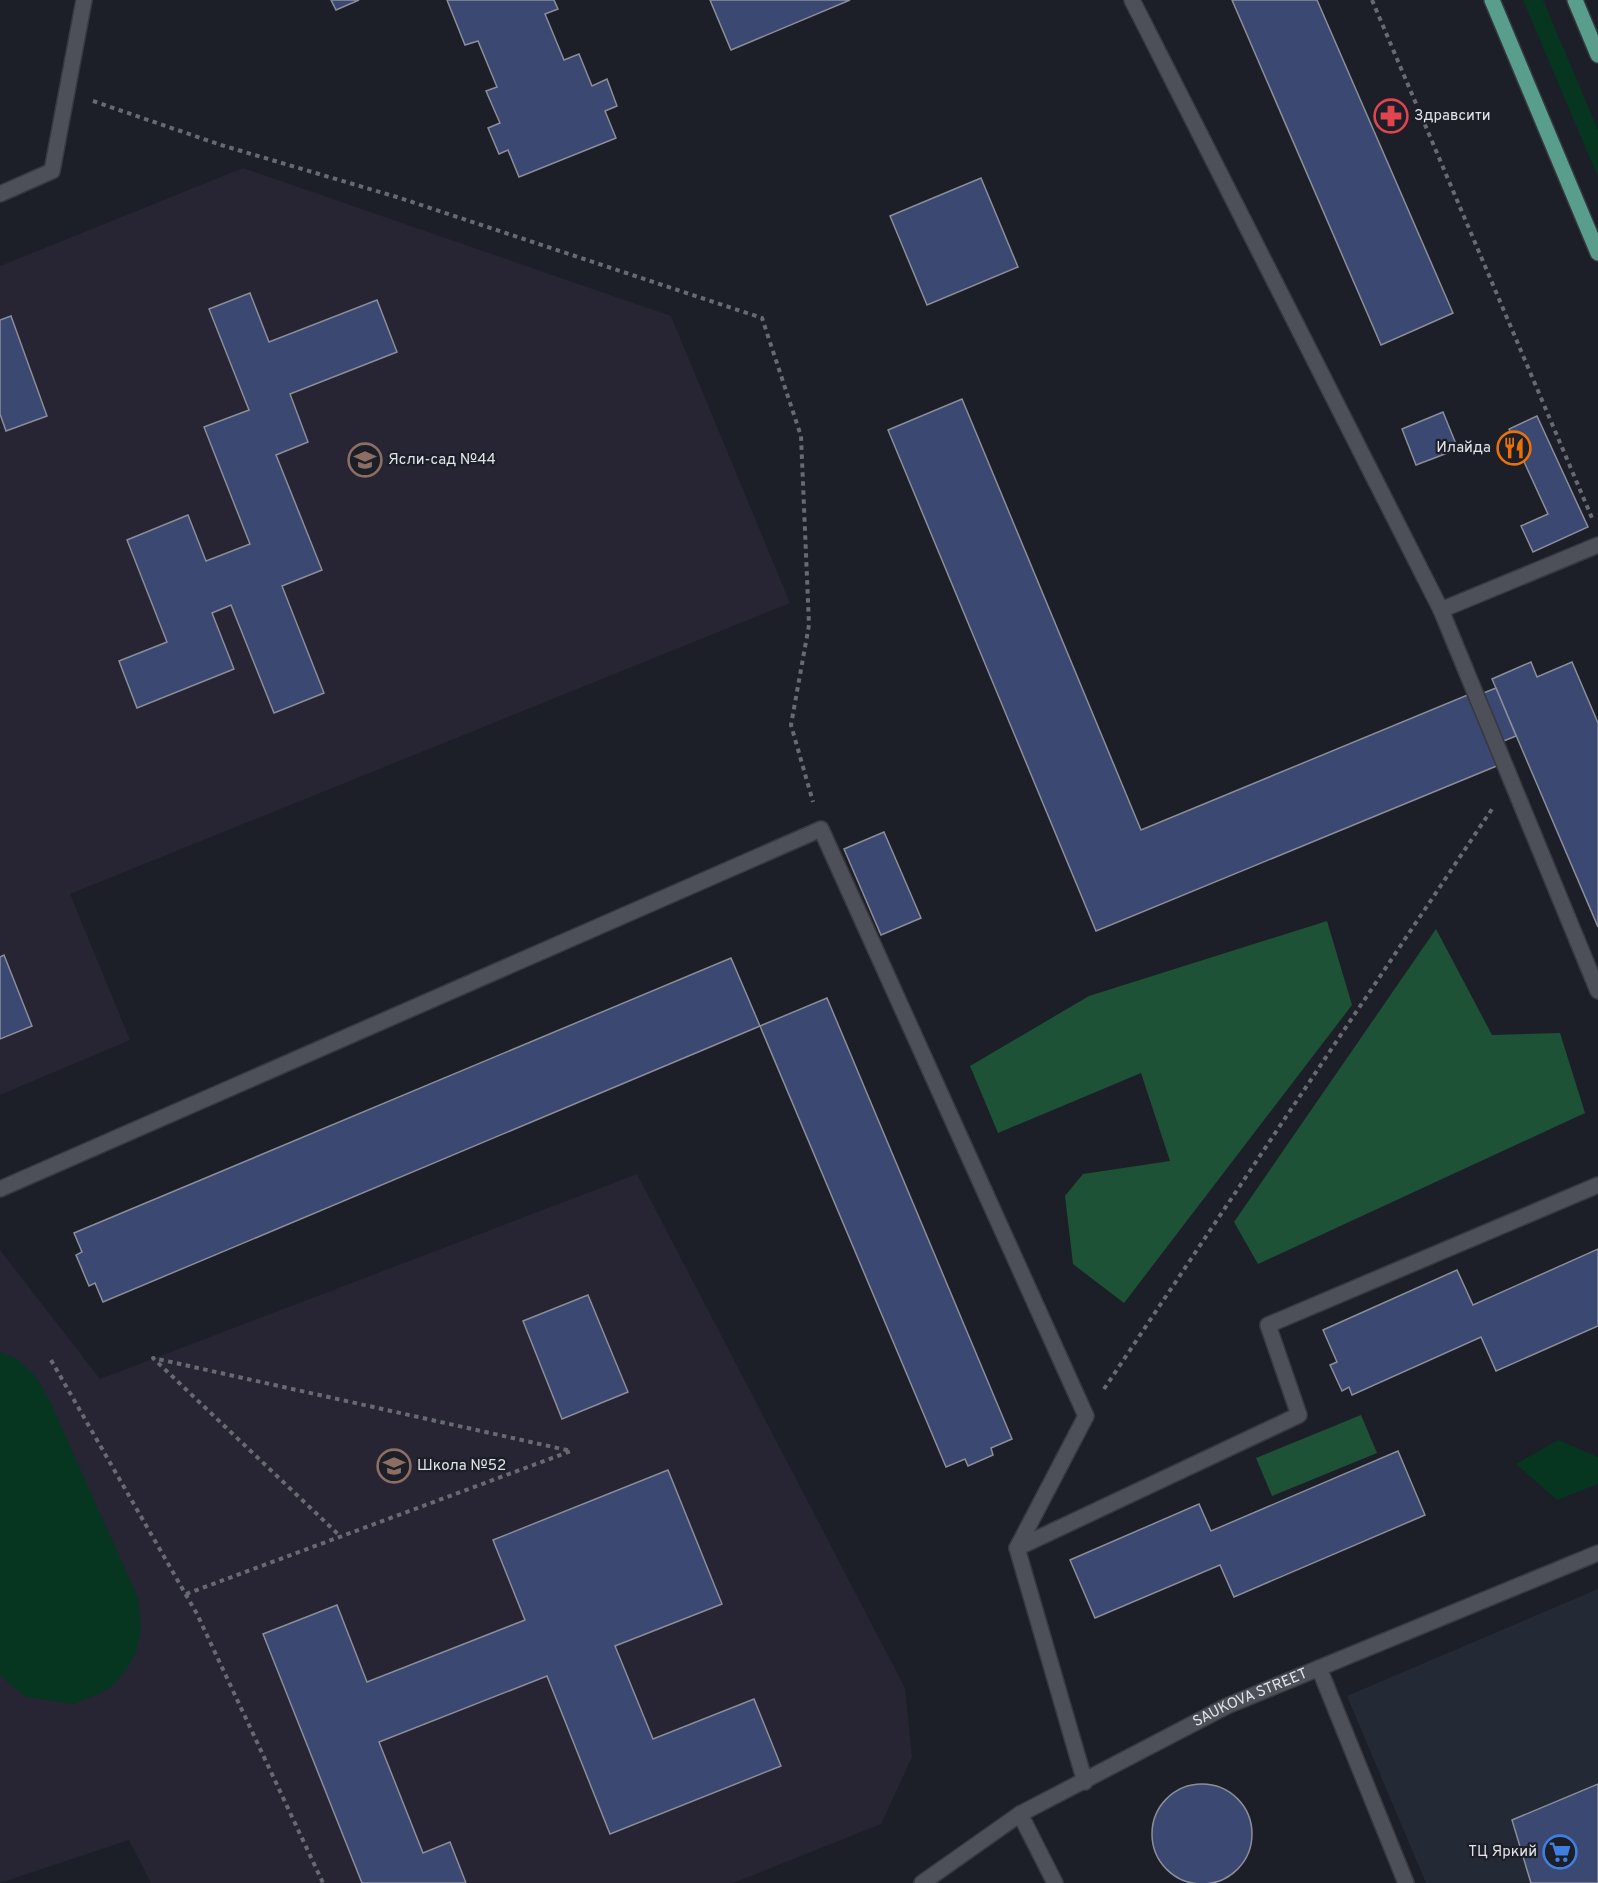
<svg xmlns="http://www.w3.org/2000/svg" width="1598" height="1883" font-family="Overpass,sans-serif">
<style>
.built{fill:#242936}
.education{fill:#272434}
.green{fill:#06361f}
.forest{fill:#1e5236}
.building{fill:#3a4872;stroke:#8b8e98;stroke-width:1.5}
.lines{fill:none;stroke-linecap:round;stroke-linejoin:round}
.minor-casing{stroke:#373940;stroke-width:18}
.major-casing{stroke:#373940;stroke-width:18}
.path{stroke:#676a70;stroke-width:4;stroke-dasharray:4.5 4.5;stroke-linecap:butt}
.minor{stroke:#4d5059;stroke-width:15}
.major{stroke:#599e8d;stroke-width:15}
.labels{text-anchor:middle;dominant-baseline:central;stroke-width:4.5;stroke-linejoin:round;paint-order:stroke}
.poi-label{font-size:15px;fill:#e0e3e8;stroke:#1c1f27;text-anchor:start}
.street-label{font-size:15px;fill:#e0e3e8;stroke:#1c1f27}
</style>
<rect width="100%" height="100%" fill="#1c1f27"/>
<path class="built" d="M 1598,1589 L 1598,1883 L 1426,1883 L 1347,1696 Z"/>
<g class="education">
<path d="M 243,168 L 671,316 L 790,603 L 70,894 L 130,1040 L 0,1095 L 0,266 Z"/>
<path d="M 637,1174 L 905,1688 L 912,1757 L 881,1824 L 733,1883 L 151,1883 L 129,1840 L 0,1883 L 0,1250 L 100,1379 Z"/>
</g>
<g class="green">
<path d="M 1523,0 L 1543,0 L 1598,130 L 1598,177 Z"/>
<path d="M 0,1352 L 16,1358 L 36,1377 L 49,1399 L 138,1598 L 141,1627 L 137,1651 L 127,1669 L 109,1689 L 74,1704 L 26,1697 L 0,1676 Z"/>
<path d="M 1558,1440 L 1598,1457 L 1598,1484 L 1557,1500 L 1516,1464 Z"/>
</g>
<g class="forest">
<path d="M 1327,921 L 1352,1005 L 1124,1303 L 1073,1264 L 1065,1196 L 1083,1174 L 1170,1161 L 1141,1073 L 998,1133 L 970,1066 L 1089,996 Z"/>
<path d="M 1436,929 L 1492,1035 L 1560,1033 L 1585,1113 L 1258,1264 L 1234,1222 Z"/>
<path d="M 1361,1415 L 1377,1453 L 1272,1496 L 1256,1458 Z"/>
</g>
<g class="building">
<path d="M 331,0 L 359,0 L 336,10 Z"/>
<path d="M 447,0 L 554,0 L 558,9 L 545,14 L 564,60 L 579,54 L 592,86 L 607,79 L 617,106 L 605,111 L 616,138 L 519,177 L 508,150 L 499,154 L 488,128 L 500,123 L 486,91 L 497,87 L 478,41 L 465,45 Z"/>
<path d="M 710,0 L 850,0 L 731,50 Z"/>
<path d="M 1232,0 L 1317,0 L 1453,313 L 1381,345 Z"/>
<path d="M 981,178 L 1018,267 L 927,305 L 890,216 Z"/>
<path d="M 250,293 L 269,342 L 377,300 L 397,352 L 290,394 L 308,442 L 276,455 L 322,570 L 282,586 L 324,693 L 274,713 L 231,605 L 212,613 L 234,669 L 137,708 L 119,661 L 167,642 L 127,540 L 188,515 L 206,561 L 250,544 L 204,427 L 249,410 L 209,309 Z"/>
<path d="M 11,316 L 47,416 L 6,431 L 0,414 L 0,320 Z"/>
<path d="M 962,399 L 1141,830 L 1470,694 L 1499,765 L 1096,931 L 888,430 Z"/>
<path d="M 1443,412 L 1458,449 L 1416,465 L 1402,429 Z"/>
<path d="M 1537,416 L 1588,527 L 1533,552 L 1521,526 L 1548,514 L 1509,429 Z"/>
<path d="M 1531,662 L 1537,677 L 1572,662 L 1598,723 L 1598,927 L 1492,679 Z"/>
<path d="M 1496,688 L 1516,736 L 1491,746 L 1471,698 Z"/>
<path d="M 884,832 L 921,918 L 881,935 L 844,849 Z"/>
<path d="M 4,955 L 32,1026 L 0,1039 L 0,957 Z"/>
<path d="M 731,958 L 760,1026 L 103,1302 L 95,1283 L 89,1286 L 76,1255 L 82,1252 L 74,1233 Z"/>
<path d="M 827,998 L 1012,1439 L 991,1448 L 993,1455 L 968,1466 L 965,1459 L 946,1467 L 760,1026 Z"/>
<path d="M 1598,1249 L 1598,1326 L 1496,1371 L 1481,1337 L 1352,1395 L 1349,1387 L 1342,1391 L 1330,1365 L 1337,1362 L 1323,1330 L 1457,1270 L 1473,1305 Z"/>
<path d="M 588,1295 L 628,1392 L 562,1419 L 523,1321 Z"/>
<path d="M 1398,1451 L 1425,1515 L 1234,1597 L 1220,1565 L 1095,1618 L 1070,1560 L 1199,1504 L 1211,1531 Z"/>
<path d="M 668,1470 L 722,1604 L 615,1646 L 653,1739 L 754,1699 L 781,1766 L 610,1834 L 547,1676 L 379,1742 L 423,1853 L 450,1842 L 466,1883 L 362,1883 L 263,1634 L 337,1605 L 367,1682 L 525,1620 L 493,1540 Z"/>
<circle cx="1202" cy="1834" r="50"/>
<path d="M 1598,1784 L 1598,1883 L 1531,1883 L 1512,1820 Z"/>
</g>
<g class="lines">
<defs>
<g id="minor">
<path d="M 1132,0 L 1441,610 L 1598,545"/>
<path d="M 0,194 L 52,171 L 84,0"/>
<path d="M 1441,610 L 1598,991"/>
<path d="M 0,1189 L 821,829 L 1086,1416 L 1017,1548 L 1085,1782"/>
<path d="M 1017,1548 L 1299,1415 L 1268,1325 L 1598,1185"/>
<path d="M 1319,1668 L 1406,1883"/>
<path d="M 1020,1814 L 1055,1883"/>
<path id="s1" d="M 922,1883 L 1020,1814 L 1227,1706 L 1598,1553"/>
</g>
<g id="major">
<path d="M 1492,0 L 1598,253"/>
<path d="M 1575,0 L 1598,55"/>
</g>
</defs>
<use href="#minor" class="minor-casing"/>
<use href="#major" class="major-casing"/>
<g class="path">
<path d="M 1372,0 L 1592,518"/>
<path d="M 93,101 L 221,145 L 400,198 L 762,318 L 801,436 L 809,625 L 791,725 L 813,802"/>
<path d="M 51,1360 L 197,1614 L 323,1883"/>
<path d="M 1104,1389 L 1492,809"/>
<path d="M 186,1594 L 571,1451 L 153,1358 L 340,1536"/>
</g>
<use href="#minor" class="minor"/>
<use href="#major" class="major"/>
</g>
<defs>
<symbol id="pharmacy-ring" viewBox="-11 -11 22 22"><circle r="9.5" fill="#1c1f27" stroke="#e0444e" stroke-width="1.5"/><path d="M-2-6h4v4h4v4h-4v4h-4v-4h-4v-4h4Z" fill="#e0444e"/></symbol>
<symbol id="restaurant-ring" viewBox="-11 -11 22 22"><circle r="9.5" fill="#1c1f27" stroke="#e8710a" stroke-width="1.5"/><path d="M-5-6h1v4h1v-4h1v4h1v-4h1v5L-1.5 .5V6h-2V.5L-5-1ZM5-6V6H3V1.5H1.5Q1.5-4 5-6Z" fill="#e8710a"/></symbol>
<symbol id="school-ring" viewBox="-11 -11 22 22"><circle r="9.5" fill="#1c1f27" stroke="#8d6e63" stroke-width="1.5"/><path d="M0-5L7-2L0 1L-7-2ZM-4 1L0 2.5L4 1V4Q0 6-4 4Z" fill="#8d6e63"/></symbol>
<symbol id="supermarket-ring" viewBox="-11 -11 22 22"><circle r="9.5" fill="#1c1f27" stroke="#3f7fe0" stroke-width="1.5"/><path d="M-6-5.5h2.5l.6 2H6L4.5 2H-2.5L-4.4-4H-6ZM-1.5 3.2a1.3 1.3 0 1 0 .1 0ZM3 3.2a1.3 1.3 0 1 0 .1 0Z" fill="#3f7fe0"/></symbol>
</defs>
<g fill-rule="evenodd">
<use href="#pharmacy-ring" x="1372" y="97" width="38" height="38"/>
<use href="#restaurant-ring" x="1495" y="429" width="38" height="38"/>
<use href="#school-ring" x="346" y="441" width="38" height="38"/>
<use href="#school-ring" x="375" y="1447" width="38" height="38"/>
<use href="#supermarket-ring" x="1541" y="1833" width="38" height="38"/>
</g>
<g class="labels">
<g class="poi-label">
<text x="1414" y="116">Здравсити</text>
<text x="1491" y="448" text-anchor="end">Илайда</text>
<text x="388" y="460">Ясли-сад №44</text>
<text x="417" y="1466">Школа №52</text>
<text x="1537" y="1852" text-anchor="end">ТЦ Яркий</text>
</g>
<g class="street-label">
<text stroke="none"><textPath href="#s1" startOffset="378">SAUKOVA STREET</textPath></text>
</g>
</g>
</svg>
